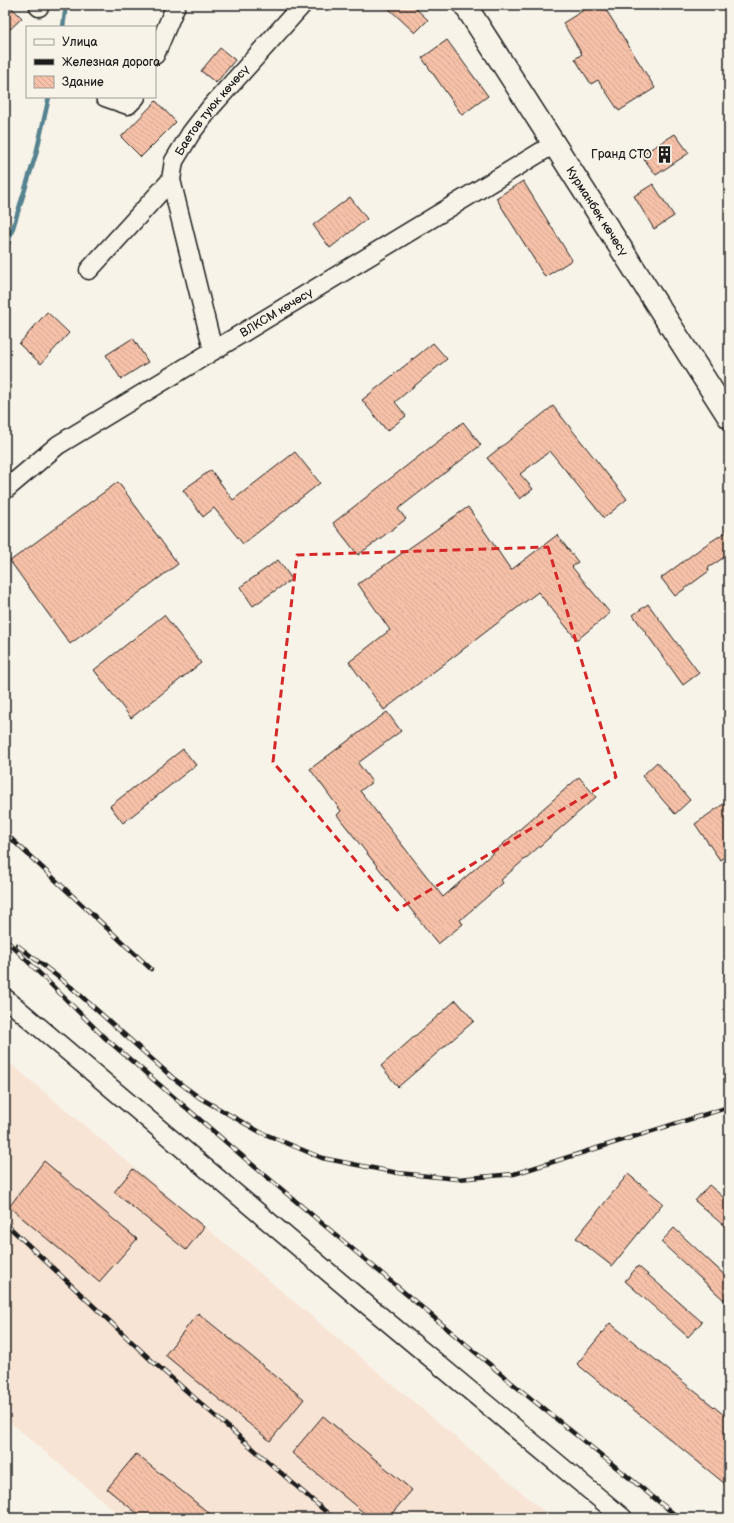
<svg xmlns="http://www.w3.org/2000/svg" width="734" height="1523" font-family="'Balsamiq Sans',sans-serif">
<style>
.built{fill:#f7e4d5}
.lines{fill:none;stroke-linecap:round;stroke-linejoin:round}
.stream{stroke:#55828f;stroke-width:4.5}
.building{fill:url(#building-back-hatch);stroke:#1c1c1c}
.minor-casing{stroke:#1c1c1c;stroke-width:21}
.major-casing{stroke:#1c1c1c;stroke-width:25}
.minor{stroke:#f7f3e8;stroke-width:18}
.major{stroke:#f7f3e8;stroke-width:22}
.rail-casing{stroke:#1c1c1c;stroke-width:4.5}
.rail{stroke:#f7f3e8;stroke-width:3;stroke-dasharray:9;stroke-linecap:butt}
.marked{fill:none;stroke:#d62828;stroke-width:3;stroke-dasharray:8 5;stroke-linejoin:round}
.labels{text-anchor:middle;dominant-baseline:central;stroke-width:3.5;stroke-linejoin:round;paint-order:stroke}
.street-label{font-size:12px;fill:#1c1c1c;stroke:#f7f3e8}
.poi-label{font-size:12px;fill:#1c1c1c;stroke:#f7f3e8;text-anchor:end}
</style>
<defs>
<pattern id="building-back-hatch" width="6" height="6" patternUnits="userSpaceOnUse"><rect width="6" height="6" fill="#f6c1a8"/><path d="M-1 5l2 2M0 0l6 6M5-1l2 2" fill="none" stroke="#d2a590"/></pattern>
</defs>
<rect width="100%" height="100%" fill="#f7f3e8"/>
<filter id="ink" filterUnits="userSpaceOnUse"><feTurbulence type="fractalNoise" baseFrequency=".025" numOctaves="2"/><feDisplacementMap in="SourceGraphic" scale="8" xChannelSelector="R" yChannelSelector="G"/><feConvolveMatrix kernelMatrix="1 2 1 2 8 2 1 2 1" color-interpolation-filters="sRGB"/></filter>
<g filter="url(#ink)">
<path class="built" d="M 5,1059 L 552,1518 L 123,1518 L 5,1418 L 5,1286 L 10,1280 L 5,1274 Z"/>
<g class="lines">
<g class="stream">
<path d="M 63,27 L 66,5"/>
<path d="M 5,253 L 36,154 L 49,97"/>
</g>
</g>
<g class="building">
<path d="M 5,5 L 9,5 L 22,18 L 5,34 Z"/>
<path d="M 385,5 L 412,5 L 428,20 L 415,33 Z"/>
<path d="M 592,5 L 603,5 L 655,88 L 619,111 L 598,80 L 591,84 L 575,59 L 582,54 L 563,23 Z"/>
<path d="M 447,40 L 488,96 L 462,115 L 422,58 Z"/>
<path d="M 220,48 L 235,60 L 216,83 L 201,71 Z"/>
<path d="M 156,101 L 176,122 L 141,157 L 121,137 Z"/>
<path d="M 675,134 L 689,153 L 656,175 L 641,155 Z"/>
<path d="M 523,181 L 572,260 L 545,277 L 496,198 Z"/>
<path d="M 653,184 L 674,216 L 654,229 L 634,196 Z"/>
<path d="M 350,197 L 367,219 L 330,248 L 313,225 Z"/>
<path d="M 47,312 L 69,333 L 41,364 L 19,344 Z"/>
<path d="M 133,338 L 148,362 L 121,379 L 106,355 Z"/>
<path d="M 433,343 L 447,359 L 395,402 L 406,416 L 387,431 L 362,400 Z"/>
<path d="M 553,406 L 627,499 L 604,518 L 550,451 L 520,474 L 533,489 L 520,499 L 487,458 Z"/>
<path d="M 463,422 L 481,445 L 398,509 L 406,519 L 358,555 L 333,523 Z"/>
<path d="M 295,452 L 320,483 L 243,544 L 214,508 L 203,517 L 183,490 L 211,470 L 233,500 Z"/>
<path d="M 118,482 L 178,564 L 70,644 L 10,561 Z"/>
<path d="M 468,507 L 511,570 L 557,535 L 578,562 L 572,567 L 610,613 L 577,640 L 538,592 L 384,710 L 349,662 L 390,630 L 358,584 Z"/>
<path d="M 729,530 L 729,554 L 708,568 L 709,571 L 675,596 L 661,578 L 704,546 Z"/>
<path d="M 278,560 L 292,579 L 253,606 L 240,587 Z"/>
<path d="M 648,604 L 699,673 L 683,685 L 633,615 Z"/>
<path d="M 164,615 L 201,663 L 131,718 L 94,670 Z"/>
<path d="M 387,712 L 401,731 L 358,763 L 372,782 L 360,791 L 443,897 L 579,777 L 596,797 L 501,880 L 503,883 L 460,920 L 463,924 L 438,944 L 337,815 L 341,811 L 310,769 Z"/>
<path d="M 183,749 L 196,765 L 123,823 L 110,806 Z"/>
<path d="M 657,762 L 690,800 L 675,814 L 642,776 Z"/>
<path d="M 729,800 L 729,854 L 720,860 L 695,824 Z"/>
<path d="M 456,1000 L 474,1021 L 398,1087 L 381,1066 Z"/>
<path d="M 44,1161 L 137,1239 L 99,1282 L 9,1207 Z"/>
<path d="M 133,1169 L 204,1227 L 186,1250 L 114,1192 Z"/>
<path d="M 628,1174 L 663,1203 L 612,1266 L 576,1238 Z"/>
<path d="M 709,1185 L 729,1202 L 729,1230 L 695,1201 Z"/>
<path d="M 674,1228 L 729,1279 L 729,1294 L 724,1300 L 661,1242 Z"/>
<path d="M 638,1266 L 702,1322 L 688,1337 L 625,1281 Z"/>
<path d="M 198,1313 L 304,1399 L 270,1441 L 165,1355 Z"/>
<path d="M 610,1323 L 729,1419 L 729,1487 L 577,1364 Z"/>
<path d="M 323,1416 L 412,1490 L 388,1518 L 370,1518 L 292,1453 Z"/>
<path d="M 136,1454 L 215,1518 L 143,1518 L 107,1489 Z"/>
</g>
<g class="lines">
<defs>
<g id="minor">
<path d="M 39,7 L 40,5"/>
<path d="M 155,55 L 176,5"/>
<path d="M 105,97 L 128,105 L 136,97"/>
<path d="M 89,270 L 171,180"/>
<path id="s1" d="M 213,350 L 171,180 L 174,161 L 191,133 L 211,107 L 302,5"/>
<path id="s2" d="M 5,490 L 58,445 L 554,144"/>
<path d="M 5,998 L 360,1299 L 623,1518"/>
</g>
<g id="major">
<path id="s3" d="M 465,5 L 729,417"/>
</g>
</defs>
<use href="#minor" class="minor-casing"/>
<use href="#major" class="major-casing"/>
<use href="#minor" class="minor"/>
<use href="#major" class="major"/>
<defs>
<g id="rail">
<path d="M 5,833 L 151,969"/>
<path d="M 5,939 L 104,1037 L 248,1161 L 513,1384 L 679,1518"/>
<path d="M 17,945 L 71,987 L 173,1078 L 200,1098 L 260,1132 L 322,1158 L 398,1173 L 458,1179 L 514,1174 L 729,1107"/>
<path d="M 5,1223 L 152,1361 L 333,1518"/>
</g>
</defs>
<use href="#rail" class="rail-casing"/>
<use href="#rail" class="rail"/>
</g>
</g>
<path class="marked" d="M 548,547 L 616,777 L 397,910 L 273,762 L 297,555 Z"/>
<defs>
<symbol id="building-bare" viewBox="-9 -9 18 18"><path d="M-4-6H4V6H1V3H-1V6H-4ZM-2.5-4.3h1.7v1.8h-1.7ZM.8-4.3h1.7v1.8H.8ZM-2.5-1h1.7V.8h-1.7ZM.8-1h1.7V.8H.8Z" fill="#1c1c1c" stroke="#f7f3e8" stroke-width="2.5" paint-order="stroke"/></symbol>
</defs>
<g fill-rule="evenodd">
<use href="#building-bare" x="652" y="142" width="25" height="25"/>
</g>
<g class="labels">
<g class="street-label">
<text stroke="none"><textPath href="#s1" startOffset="258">Баетов туюк көчөсү</textPath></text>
<text stroke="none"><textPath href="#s3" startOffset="245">Курманбек көчөсү</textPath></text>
<text stroke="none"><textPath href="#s2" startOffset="325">ВЛКСМ көчөсү</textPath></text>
</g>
<g class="poi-label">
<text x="652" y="154">Гранд СТО</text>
</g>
</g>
<rect width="734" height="1523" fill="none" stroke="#f7f3e8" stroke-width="20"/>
<rect x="10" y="10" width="714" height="1503" fill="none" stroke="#1c1c1c" stroke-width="1.5" filter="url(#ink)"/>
<rect x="26" y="26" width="130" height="72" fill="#f7f3e8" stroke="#9f9d96"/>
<rect x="34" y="39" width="20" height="6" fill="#f7f3e8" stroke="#9f9d96"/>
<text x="62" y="46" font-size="12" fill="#1c1c1c">Улица</text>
<rect x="34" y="59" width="20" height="6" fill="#1c1c1c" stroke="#9f9d96"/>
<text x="62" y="66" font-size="12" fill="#1c1c1c">Железная дорога</text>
<rect x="34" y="76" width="20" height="12" fill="url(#building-back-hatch)" stroke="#9f9d96"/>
<text x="62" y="86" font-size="12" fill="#1c1c1c">Здание</text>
</svg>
